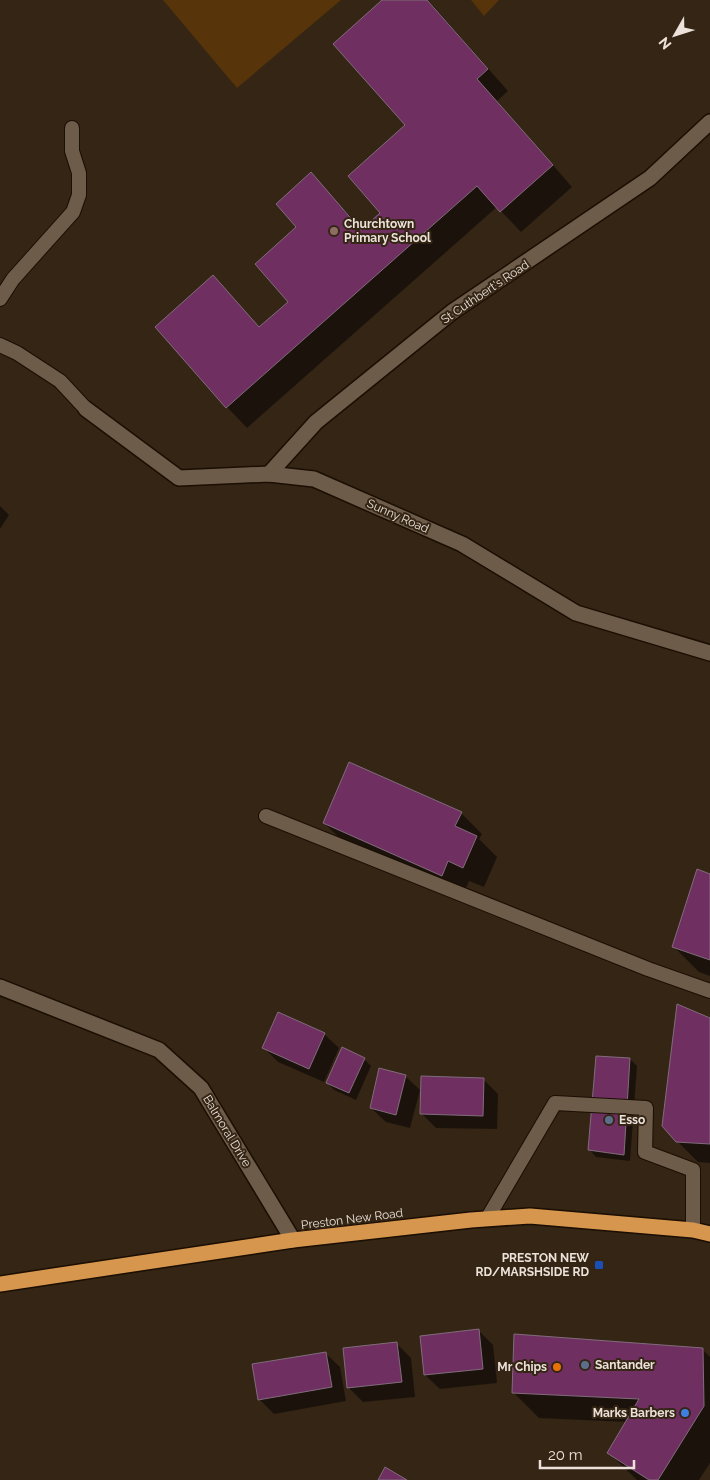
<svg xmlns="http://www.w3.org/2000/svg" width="710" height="1480" font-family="Raleway,sans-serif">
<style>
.green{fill:#573409}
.shadow{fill:#0007}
.building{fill:#6f3061;stroke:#816c7b}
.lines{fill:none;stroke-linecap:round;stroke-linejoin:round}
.lane-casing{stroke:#1b0e02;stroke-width:16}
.street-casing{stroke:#1b0e02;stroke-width:18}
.highway-casing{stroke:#1b0e02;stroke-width:18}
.lane{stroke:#6e5c4b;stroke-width:14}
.street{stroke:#6e5c4b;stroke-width:15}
.highway{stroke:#d6964e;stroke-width:15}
.education-dot{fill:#8d6e63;stroke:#342515;stroke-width:2}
.service-dot{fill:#5c6f8a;stroke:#342515;stroke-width:2}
.transit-dot{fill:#1a4fb4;stroke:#342515;stroke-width:2}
.food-dot{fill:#e8710a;stroke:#342515;stroke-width:2}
.shop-dot{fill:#3f7fe0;stroke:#342515;stroke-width:2}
.labels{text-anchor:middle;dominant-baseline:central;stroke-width:4;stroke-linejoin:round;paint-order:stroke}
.poi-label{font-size:12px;font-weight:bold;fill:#ece2d9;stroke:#342515;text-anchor:start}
.street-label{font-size:12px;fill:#ece2d9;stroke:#342515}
</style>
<rect width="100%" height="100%" fill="#342515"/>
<g class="green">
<path d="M 163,0 L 341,0 L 237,88 Z"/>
<path d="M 471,0 L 499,0 L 484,16 Z"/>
</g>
<g class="shadow">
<path d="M 384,0 L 428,0 L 508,91 L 497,101 L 572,187 L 521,232 L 497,207 L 247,428 L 227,407 L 213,277 L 260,328 L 290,302 L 298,228 L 311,174 L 363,230 L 382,213 L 407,125 Z"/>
<path d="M 0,506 L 9,515 L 0,529 Z"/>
<path d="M 461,813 L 482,834 L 479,839 L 497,857 L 484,887 L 469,881 L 463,895 L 345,843 L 324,823 Z"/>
<path d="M 710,875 L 710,976 L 699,972 L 674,947 Z"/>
<path d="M 710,1019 L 710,1163 L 698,1162 L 677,1141 Z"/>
<path d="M 324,1034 L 339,1048 L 324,1082 L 278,1062 L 263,1047 Z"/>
<path d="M 364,1059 L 371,1066 L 356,1100 L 334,1090 L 327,1083 Z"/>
<path d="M 630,1059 L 637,1066 L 630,1161 L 596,1157 L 589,1149 Z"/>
<path d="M 405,1076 L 420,1090 L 410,1128 L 386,1122 L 371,1108 Z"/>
<path d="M 483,1079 L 498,1094 L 497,1129 L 436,1128 L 421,1113 Z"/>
<path d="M 479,1331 L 493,1345 L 497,1383 L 440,1389 L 425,1375 L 422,1337 Z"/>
<path d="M 397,1344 L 411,1358 L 415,1397 L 363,1402 L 349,1388 Z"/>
<path d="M 702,1349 L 710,1357 L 710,1463 L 699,1480 L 637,1480 L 608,1452 L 627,1422 L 539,1418 L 513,1392 Z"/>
<path d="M 325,1353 L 340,1367 L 346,1401 L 274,1414 L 259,1399 Z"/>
</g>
<g class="building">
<path d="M 382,0 L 427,0 L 488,69 L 477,79 L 553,165 L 500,212 L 477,186 L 226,408 L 155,327 L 213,275 L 259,327 L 288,302 L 255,264 L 296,227 L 276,204 L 311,172 L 361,230 L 380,213 L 348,176 L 405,125 L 333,44 Z"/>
<path d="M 349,762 L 462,812 L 455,826 L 477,836 L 463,868 L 448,861 L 442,876 L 323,823 Z"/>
<path d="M 697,869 L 710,874 L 710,960 L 672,947 Z"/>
<path d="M 677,1004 L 710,1018 L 710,1144 L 676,1142 L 662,1126 Z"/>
<path d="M 278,1012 L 325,1033 L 309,1069 L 262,1048 Z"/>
<path d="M 342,1047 L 365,1058 L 349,1093 L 326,1083 Z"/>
<path d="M 596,1056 L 630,1058 L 624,1155 L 588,1150 Z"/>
<path d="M 379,1068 L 406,1075 L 396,1115 L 370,1108 Z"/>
<path d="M 421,1076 L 484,1078 L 483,1116 L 420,1114 Z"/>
<path d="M 479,1329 L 483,1369 L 424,1375 L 420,1336 Z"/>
<path d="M 514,1334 L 703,1348 L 704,1406 L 658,1480 L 649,1480 L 607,1453 L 639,1399 L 512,1393 Z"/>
<path d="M 397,1342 L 402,1382 L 347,1388 L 343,1348 Z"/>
<path d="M 326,1352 L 332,1387 L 258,1400 L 252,1364 Z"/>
<path d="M 385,1467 L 407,1480 L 378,1480 Z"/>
</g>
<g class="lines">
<defs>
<g id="lane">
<path d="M 0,299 L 13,279 L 73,212 L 79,195 L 79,173 L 72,151 L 72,128"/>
<path d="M 0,345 L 17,353 L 60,381 L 86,409"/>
<path d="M 266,816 L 648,969 L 710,991"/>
<path d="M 487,1219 L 555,1103 L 646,1108 L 645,1152 L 693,1170 L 693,1230"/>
</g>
<g id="street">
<path d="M 86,409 L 179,478 L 269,474 L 314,479 L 462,544 L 576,613 L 710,653"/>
<path d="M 269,474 L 316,422 L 452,312 L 650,178 L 710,122"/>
<path d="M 0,987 L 159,1050 L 201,1088 L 293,1240"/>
</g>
<path id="highway" d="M 0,1284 L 293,1240 L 471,1220 L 530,1216 L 693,1230 L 710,1234"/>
</defs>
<use href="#lane" class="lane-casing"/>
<use href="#street" class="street-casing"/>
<use href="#highway" class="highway-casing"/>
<use href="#lane" class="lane"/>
<use href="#street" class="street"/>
<use href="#highway" class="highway"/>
</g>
<circle class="education-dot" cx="334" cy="231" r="5"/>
<g class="service-dot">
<circle cx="609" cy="1120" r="5"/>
<circle cx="585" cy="1365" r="5"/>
</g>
<rect class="transit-dot" x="594" y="1260" width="10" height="10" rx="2.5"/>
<circle class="food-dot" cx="557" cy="1367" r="5"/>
<circle class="shop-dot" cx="685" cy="1413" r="5"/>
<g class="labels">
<g class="poi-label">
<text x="344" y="224">Churchtown<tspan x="344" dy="14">Primary School</tspan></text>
<text x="619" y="1120">Esso</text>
<text x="589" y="1258" text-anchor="end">PRESTON NEW<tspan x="589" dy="14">RD/MARSHSIDE RD</tspan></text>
<text x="595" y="1365">Santander</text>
<text x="547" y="1367" text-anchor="end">Mr Chips</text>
<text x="675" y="1413" text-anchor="end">Marks Barbers</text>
</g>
<g class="street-label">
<text transform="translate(485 292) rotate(-34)">St Cuthbert's Road</text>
<text transform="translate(398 516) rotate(24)">Sunny Road</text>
<text transform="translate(227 1131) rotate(59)">Balmoral Drive</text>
<text transform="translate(352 1219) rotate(-7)">Preston New Road</text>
</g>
</g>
<g transform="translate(675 35) rotate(231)" stroke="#342515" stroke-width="4" paint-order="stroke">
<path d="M0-4L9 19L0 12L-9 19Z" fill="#ece2d9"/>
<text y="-8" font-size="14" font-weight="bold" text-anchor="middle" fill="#ece2d9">N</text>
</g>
<path d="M540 1460v8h94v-8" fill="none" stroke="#ece2d9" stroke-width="2.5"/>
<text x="548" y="1460" font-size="15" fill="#ece2d9" stroke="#342515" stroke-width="4" paint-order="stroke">20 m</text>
</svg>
